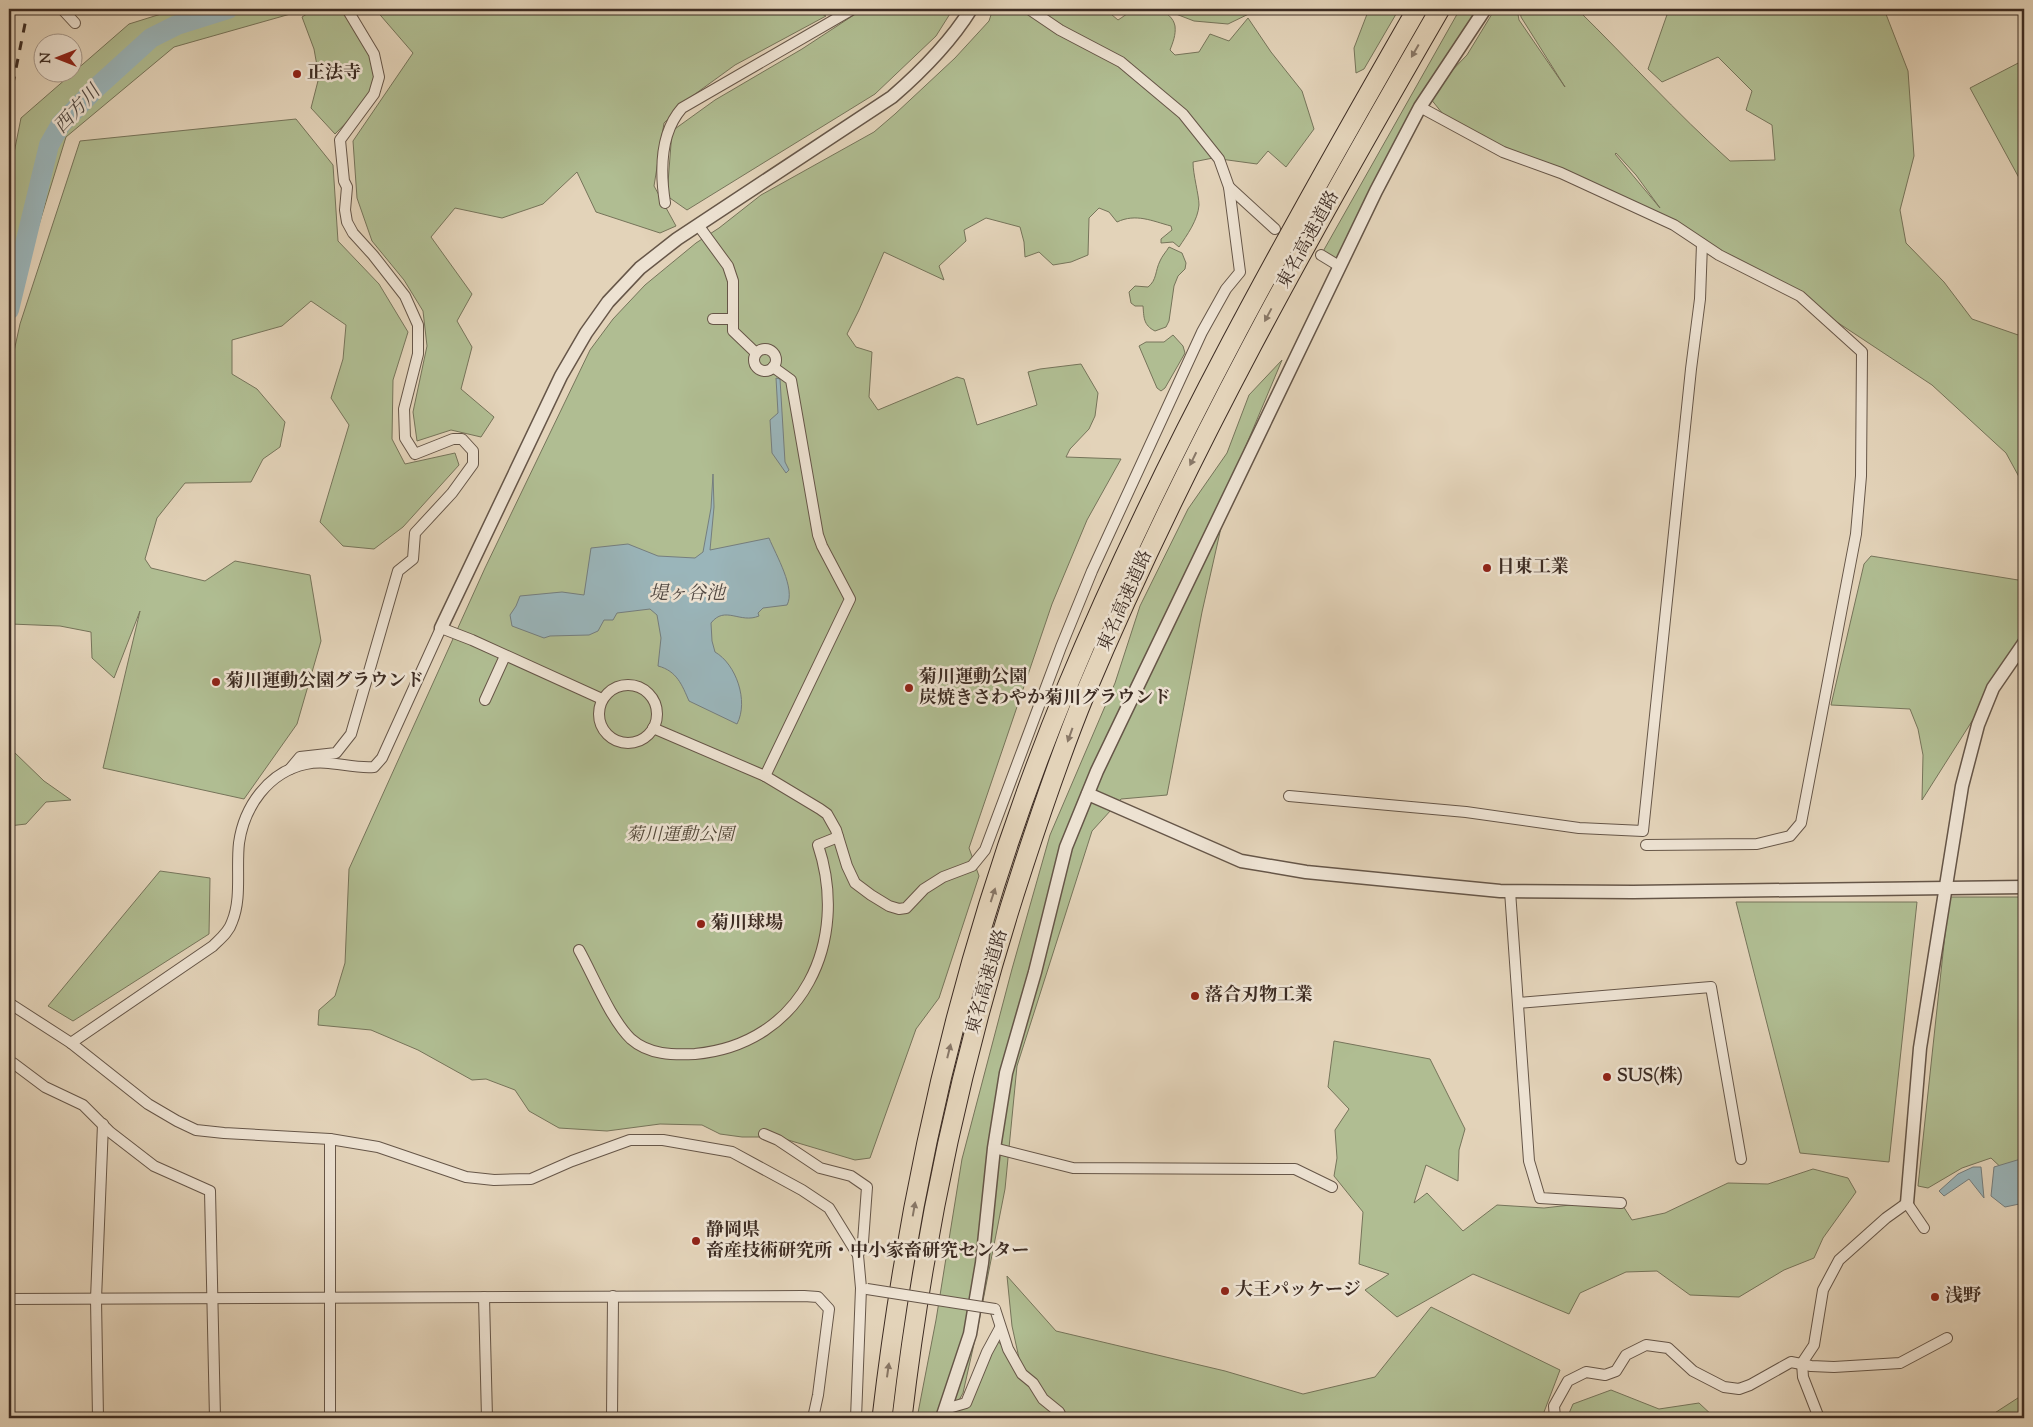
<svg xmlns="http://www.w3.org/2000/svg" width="2033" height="1427" font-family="'Sorts Mill Goudy','Noto Serif JP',serif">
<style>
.green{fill:#b0bd92;stroke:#76745a;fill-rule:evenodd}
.water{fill:#9ab5ba;stroke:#757e7e}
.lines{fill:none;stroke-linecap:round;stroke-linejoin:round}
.river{stroke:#9ab5ba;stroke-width:20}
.minor-casing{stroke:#665648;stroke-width:12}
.tertiary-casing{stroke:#665648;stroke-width:15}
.motorway-casing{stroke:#3d2c23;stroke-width:21}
.minor{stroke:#ede2d2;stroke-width:10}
.tertiary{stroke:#ede2d2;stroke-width:12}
.motorway{stroke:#e3d3b9;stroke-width:19}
.rail{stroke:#3d2c23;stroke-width:3;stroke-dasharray:9 9;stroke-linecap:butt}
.minor-bridge-casing{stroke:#665648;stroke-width:12;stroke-linecap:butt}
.minor-bridge{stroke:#ede2d2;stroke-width:10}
.oneway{fill:#876}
.poi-dot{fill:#8f2418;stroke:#ede2d2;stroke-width:2}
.labels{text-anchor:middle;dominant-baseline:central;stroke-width:5;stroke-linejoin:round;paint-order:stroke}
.poi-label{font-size:18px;font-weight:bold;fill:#3d2c23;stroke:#ede2d2;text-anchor:start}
.street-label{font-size:18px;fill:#3d2c23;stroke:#ede2d2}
.park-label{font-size:18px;font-style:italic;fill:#544939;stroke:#ede2d2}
.water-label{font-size:19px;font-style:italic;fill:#504741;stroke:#ede2d2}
</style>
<rect width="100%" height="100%" fill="#e3d3b9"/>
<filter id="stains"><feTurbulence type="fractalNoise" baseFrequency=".004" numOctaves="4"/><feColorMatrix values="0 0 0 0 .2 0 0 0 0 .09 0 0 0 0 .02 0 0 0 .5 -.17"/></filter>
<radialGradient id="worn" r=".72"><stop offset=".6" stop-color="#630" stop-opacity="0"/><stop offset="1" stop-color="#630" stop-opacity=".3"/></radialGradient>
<g class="green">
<path d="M 177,9 L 308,9 L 174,47 L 66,137 L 9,322 L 9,178 L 21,118 L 129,24 Z"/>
<path d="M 315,9 L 346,9 L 377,69 L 374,94 L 335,134 L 311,108 L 319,77 L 314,49 L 302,17 Z"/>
<path d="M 375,9 L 811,9 L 826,16 L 735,65 L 691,97 L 664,123 L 654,186 L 676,226 L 660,233 L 596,212 L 577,172 L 543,204 L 502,218 L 455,208 L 431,237 L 472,294 L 457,321 L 472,347 L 461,389 L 494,417 L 481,437 L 451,430 L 417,441 L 413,412 L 427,346 L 423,311 L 404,280 L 372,241 L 357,198 L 353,141 L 413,53 Z"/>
<path d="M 863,9 L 953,9 L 936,36 L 875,94 L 687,210 L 667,196 L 672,131 L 715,100 L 802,49 Z"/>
<path d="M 993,9 L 1105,9 L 1118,20 C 1123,17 1129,12 1135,9 C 1148,4 1172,10 1175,26 C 1176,35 1173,42 1170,50 L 1175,55 L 1199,52 L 1210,34 L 1229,41 L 1248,18 L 1271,52 L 1302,91 L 1314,129 L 1286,167 L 1268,151 L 1257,164 L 1213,158 L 1193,162 C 1193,175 1199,195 1199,205 C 1198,220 1187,235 1179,247 L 1173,242 L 1161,243 L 1161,239 L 1172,230 L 1171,226 C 1152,221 1136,213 1117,222 L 1109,212 L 1099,208 L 1089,218 L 1088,255 L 1071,262 L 1053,265 L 1039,252 L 1025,257 L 1024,242 L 1020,227 L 986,218 L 964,230 L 966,241 L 939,266 L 944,280 L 884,252 L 859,310 L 847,334 L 856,347 L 872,352 L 869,397 L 878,410 L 957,377 L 964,379 L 977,425 L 1037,405 L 1028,372 L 1040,369 L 1081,364 L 1098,393 L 1095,416 L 1089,429 L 1070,449 L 1066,457 L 1121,459 L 1087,520 L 1052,604 L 969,848 L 979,876 L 939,998 L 916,1029 L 870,1158 L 855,1160 L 778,1137 L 742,1137 L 720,1134 L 702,1125 L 660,1124 L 607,1131 L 559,1128 L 529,1111 L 515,1090 L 486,1079 L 472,1080 L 418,1050 L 371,1030 L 318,1025 L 319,1010 L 335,996 L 345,963 L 349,869 L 485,568 L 590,350 L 613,319 L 645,285 L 696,243 L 719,228 L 761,195 L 874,132 L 895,114 L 955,58 L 989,21 Z"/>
<path d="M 1163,9 L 1259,9 L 1228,24 L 1194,21 Z"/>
<path d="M 1369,9 L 1399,9 L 1364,69 L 1356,73 L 1354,48 Z"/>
<path d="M 1460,9 L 1485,9 L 1438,85 L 1467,55 L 1495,9 L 1517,9 L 1519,20 L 1565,87 L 1521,17 L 1520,9 L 1577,9 C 1628,59 1676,113 1730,161 L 1775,160 L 1772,125 L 1746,110 L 1752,91 L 1718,57 L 1662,82 L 1648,69 L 1669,9 L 1884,9 L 1908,71 L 1914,156 L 1900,210 L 1906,243 L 1944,282 L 1972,319 L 2024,337 L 2024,486 L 2006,453 L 1932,385 L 1787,289 L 1702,244 L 1451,124 L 1430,98 L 1339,266 L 1321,255 ZM 1616,153 L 1636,175 L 1660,208 L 1615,154 Z"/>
<path d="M 2024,60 L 2024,187 L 1970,88 Z"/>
<path d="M 296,119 L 333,165 L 338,241 L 379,284 L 408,332 L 393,380 L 392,439 L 405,464 L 455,453 L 459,465 L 403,527 L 374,549 L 343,546 L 320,522 L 349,425 L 331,398 L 343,359 L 346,325 L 311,301 L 282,326 L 232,340 L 232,374 L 257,389 L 285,422 L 280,447 L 263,459 L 251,482 L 185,483 L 157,518 L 145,559 L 151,568 L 205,581 L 235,561 L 310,575 L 321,641 L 297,724 L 244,799 L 103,768 L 140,611 L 114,678 L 92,658 L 91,632 L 60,626 L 11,624 L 9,627 L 9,374 L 20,324 L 80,141 Z"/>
<path d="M 1169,247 L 1182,253 L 1186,263 L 1185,269 L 1178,276 L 1174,286 L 1169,321 L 1166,327 L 1155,331 C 1143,325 1144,317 1143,306 L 1135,306 L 1131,303 L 1129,292 L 1135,286 L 1148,287 C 1157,280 1155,271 1160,261 C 1162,256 1166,252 1169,247 Z"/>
<path d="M 1173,335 L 1183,346 L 1185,353 L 1165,388 L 1161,391 L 1157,388 L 1139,346 L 1146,342 L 1164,342 Z"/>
<path d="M 1282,360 L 1232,479 L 1202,612 L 1167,795 L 1121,799 L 1092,831 L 1017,1066 L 1005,1189 L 978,1326 L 963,1393 L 950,1416 L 966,1403 L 995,1337 L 1022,1372 L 1012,1326 L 1007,1276 L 1056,1331 L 1225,1371 L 1303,1394 L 1375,1377 L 1431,1307 L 1560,1370 L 1544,1412 L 1544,1418 L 917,1418 L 936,1320 L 962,1159 L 1012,969 L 1050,835 L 1115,683 L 1140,606 L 1188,509 L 1227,453 L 1249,395 Z"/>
<path d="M 1871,556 L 2018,580 L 2024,572 L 2024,639 L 1922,800 L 1923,755 L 1918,729 L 1910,709 L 1831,705 L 1864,564 Z"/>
<path d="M 9,751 L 14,752 L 44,781 L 71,800 L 46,802 L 26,824 L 9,826 Z"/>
<path d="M 160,871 L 210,878 L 209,934 L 73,1021 L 48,1006 Z"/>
<path d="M 1949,897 L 2024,897 L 2024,1172 L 2008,1174 L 1991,1158 L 1962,1168 L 1928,1188 L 1918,1186 Z"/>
<path d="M 1736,902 L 1917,902 L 1889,1162 L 1800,1153 Z"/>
<path d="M 1334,1041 L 1430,1059 L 1465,1129 L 1459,1150 L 1458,1181 L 1426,1165 L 1414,1203 L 1427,1193 L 1463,1231 L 1497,1205 L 1544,1208 L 1588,1203 L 1618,1198 L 1632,1220 L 1665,1213 L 1728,1183 L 1768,1184 L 1813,1169 L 1848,1178 L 1856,1192 L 1823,1238 L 1814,1258 L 1784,1270 L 1739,1297 L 1690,1295 L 1657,1271 L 1626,1272 L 1580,1293 L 1569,1314 L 1473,1274 L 1397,1317 L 1365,1290 L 1389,1274 L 1359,1264 L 1363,1212 L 1334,1176 L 1337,1158 L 1335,1130 L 1349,1109 L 1328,1087 Z"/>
<path d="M 1611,1390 L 1659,1409 L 1699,1403 L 1715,1418 L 1567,1418 L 1573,1404 Z"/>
<path d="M 2024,1394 L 2024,1418 L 1987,1418 Z"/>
</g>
<g class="water">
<path d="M 776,378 L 780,379 L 785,462 L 789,470 L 786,473 L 772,453 L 770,420 L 778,413 Z"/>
<path d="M 713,474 L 714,507 L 710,550 L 769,538 C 776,555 796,589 787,605 L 763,608 L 758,613 L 759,616 C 740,624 725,605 711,623 L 712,641 L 715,652 C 736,664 749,701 737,724 L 689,701 C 682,685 677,671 658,666 L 661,638 L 657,615 L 650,609 L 617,613 L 613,620 L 604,620 L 598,631 L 589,635 L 550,636 L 544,638 L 512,626 L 510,615 L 516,606 L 520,596 L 562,592 L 584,595 L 591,548 L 628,544 L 658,556 L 695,558 L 703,552 L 711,508 Z"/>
<path d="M 2024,1158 L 2024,1203 L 2005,1207 L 1991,1196 L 1994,1167 Z"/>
<path d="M 1973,1167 L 1981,1167 L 1984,1198 L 1969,1179 L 1944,1196 L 1939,1191 L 1958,1174 Z"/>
</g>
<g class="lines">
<path class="river" d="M 9,310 L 49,145 L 61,124 L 96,88 L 151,38 L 177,25 L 228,9"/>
<defs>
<g id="minor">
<path d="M 62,9 L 75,23"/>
<path d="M 1420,107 L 1503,152 L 1561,173 L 1674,225 L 1719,255 L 1800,296 L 1862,352 L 1861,476 L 1856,534 L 1801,823 L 1790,836 L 1757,844 L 1646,845"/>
<path d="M 1229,187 L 1275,229"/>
<path d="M 665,203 C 660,171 660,133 682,108 L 853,9"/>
<path d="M 698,225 L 728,266 L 733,281 L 733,331 L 756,353"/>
<path d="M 1321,255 L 1339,266"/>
<path d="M 713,319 L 733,319"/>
<circle cx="765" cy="360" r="11"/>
<circle cx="628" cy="714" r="29"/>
<path d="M 485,700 L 505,656"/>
<path d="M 653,728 L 765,776 L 820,809 L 827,814 L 836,830 L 847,866 L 855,883 L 871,895 L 889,906 L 899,909 L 906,908 L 924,889 L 943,877 L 972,866 L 985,850 L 1061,647 L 1092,571 L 1202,332 L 1226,289 L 1240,272 L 1229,187 L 1219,159 L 1183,114 L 1121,62 L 1060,30 L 1029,9"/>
<path d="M 290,769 L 300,757 L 336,753 L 351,734 L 398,571 L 413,559 L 415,533 L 452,493 L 473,464 L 473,451 L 462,439 L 453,439 L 415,454 L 405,438 L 404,409 L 418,354 L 418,325 L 405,296 L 373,255 L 353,233 L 347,222 L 345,210 L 347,187 L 344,181 L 340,140 L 374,94 L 379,77 L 374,54 L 347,9"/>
<path d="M 765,776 L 850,599 L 822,546 L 818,535 L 791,380 L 773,367"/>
<path d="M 1289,796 L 1466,812 L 1579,828 L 1643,831 L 1691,369 L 1700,299 L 1702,244"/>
<path d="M 1510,891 L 1529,1161 L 1540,1198 L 1621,1203"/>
<path d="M 579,950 C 593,975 611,1020 631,1039 C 649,1055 673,1055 695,1054 C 803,1044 850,941 818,845 L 838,837"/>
<path d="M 9,1003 L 71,1043 L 148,1104 L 177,1121 L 196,1130 L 224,1133 L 330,1139 L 378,1147 L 466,1177 L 494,1180 L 531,1179 L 572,1161 L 630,1140 L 663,1140 L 732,1152 L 802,1190 L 829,1208 L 858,1255 L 861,1288 L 856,1418"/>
<path d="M 1518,1003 L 1711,987 L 1741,1159"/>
<path d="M 71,1043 L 213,946 C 220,939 229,932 232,922 C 242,898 236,869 239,843 C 244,807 268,772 306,764 C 329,759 351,769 374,767 L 382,758 L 441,628 L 472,640 L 602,699"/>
<path d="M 9,1061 L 13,1063 L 45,1087 L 83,1105 L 110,1132 L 154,1166 L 210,1191 L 215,1418"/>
<path d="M 764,1134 L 778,1140 L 820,1168 L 851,1176 L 867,1187 L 863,1242 L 858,1255"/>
<path d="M 994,1148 L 1073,1168 L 1295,1169 L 1332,1187"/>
<path d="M 484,1297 L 487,1418"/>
<path d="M 9,1299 L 804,1296 L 818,1297 L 829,1309 L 818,1395 L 813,1418"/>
<path d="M 995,1309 L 1008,1349 L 1022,1374 L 1033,1383 L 1043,1399 L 1059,1412 L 1062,1418"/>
<path d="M 945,1409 L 966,1403 L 987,1352 L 1000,1328"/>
<path d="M 98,1418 L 96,1299 L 103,1124"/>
<path d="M 330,1418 L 330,1139"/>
<path d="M 612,1418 L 613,1296"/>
<path d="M 1555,1418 L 1554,1406 L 1568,1381 L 1586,1372 L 1605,1375 L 1616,1371 L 1626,1355 L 1646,1345 L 1668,1348 L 1693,1371 L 1724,1387 L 1739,1389 L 1750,1385 L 1791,1362 L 1811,1366 L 1834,1367 L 1900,1363 L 1947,1338"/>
<path d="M 1819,1418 L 1803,1377 L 1802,1363 L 1814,1345 L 1823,1290 L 1839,1260 L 1886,1218 L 1907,1203 L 1924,1228"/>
</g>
<g id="tertiary">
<path d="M 441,628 L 561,376 L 586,333 L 608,302 L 640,268 L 677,239 L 892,97 C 922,71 950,43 971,9"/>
<path d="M 1088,794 L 1241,861 L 1306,872 L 1500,891 L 1633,892 L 2024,887"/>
<path d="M 1907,1203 L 1920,1048 L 1962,786 L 1978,725 L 1993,688 L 2024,643"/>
<path d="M 942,1418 L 970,1334 L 982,1263 L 994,1148 L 1006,1073 L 1035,972 L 1066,847 L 1097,771 L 1120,723 L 1376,191 L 1420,107 L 1485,9"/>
</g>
<g id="motorway">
<path d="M 882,1418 C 911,1169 971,919 1067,687 C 1165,452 1290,230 1417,9"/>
<path d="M 902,1418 C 924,1230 964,1046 1023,867 C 1042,809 1062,750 1085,694 C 1185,456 1311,232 1440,9"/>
</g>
</defs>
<use href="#minor" class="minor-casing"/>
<use href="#tertiary" class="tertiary-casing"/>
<use href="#motorway" class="motorway-casing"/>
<use href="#minor" class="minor"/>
<use href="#tertiary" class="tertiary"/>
<use href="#motorway" class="motorway"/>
<path class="rail" d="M 9,103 L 28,9"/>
<defs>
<path id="minor-bridge" d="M 867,1289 L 995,1309"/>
</defs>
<use href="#minor-bridge" class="minor-bridge-casing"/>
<use href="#minor-bridge" class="minor-bridge"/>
</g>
<defs><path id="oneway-solid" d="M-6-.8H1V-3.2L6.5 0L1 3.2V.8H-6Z" transform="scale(1.25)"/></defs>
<g class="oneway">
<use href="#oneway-solid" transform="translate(1415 51) rotate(120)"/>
<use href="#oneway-solid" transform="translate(1268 315) rotate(118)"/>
<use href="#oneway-solid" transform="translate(1193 459) rotate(116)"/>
<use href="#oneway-solid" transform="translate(1070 735) rotate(110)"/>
<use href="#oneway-solid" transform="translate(993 895) rotate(-72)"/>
<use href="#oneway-solid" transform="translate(949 1051) rotate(-76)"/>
<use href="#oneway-solid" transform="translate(914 1209) rotate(-80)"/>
<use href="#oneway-solid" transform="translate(888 1370) rotate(-82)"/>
</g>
<g class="poi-dot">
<circle cx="297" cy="74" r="5"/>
<circle cx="1487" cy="568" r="5"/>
<circle cx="216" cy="682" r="5"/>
<circle cx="909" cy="688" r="5"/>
<circle cx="701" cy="924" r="5"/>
<circle cx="1195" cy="996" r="5"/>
<circle cx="1607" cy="1077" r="5"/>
<circle cx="696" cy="1241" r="5"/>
<circle cx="1225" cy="1291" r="5"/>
<circle cx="1935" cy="1297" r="5"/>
</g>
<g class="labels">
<g class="poi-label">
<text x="307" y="74">正法寺</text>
<text x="1497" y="568">日東工業</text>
<text x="919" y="678">菊川運動公園<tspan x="919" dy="21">炭焼きさわやか菊川グラウンド</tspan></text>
<text x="226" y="682">菊川運動公園グラウンド</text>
<text x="711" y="924">菊川球場</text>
<text x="1205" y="996">落合刃物工業</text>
<text x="1617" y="1077">SUS(株)</text>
<text x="706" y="1231">静岡県<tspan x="706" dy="21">畜産技術研究所・中小家畜研究センター</tspan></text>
<text x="1235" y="1291">大王パッケージ</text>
<text x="1945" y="1297">浅野</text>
</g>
<g class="street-label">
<text transform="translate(1309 240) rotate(-61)">東名高速道路</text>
<text transform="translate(1126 601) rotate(-66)">東名高速道路</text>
<text transform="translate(988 982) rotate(-74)">東名高速道路</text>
</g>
<g class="park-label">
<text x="680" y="836">菊川運動公園</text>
</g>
<g class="water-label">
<text transform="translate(78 110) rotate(-47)">西方川</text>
<text x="687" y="594">堤ヶ谷池</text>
</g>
</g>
<rect width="2033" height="1427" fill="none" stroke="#e3d3b9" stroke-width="30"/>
<rect x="10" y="10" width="2013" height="1407" fill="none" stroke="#3d2c23" stroke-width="2.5"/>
<rect x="15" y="15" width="2003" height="1397" fill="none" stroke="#3d2c23"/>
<g transform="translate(58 58) rotate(270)"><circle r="24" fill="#ede2d2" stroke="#a7998c"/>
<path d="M0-4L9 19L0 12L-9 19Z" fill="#8f2418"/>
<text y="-8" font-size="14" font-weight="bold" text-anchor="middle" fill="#3d2c23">N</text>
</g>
<rect width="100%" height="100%" filter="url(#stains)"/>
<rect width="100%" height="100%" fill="url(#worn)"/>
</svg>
